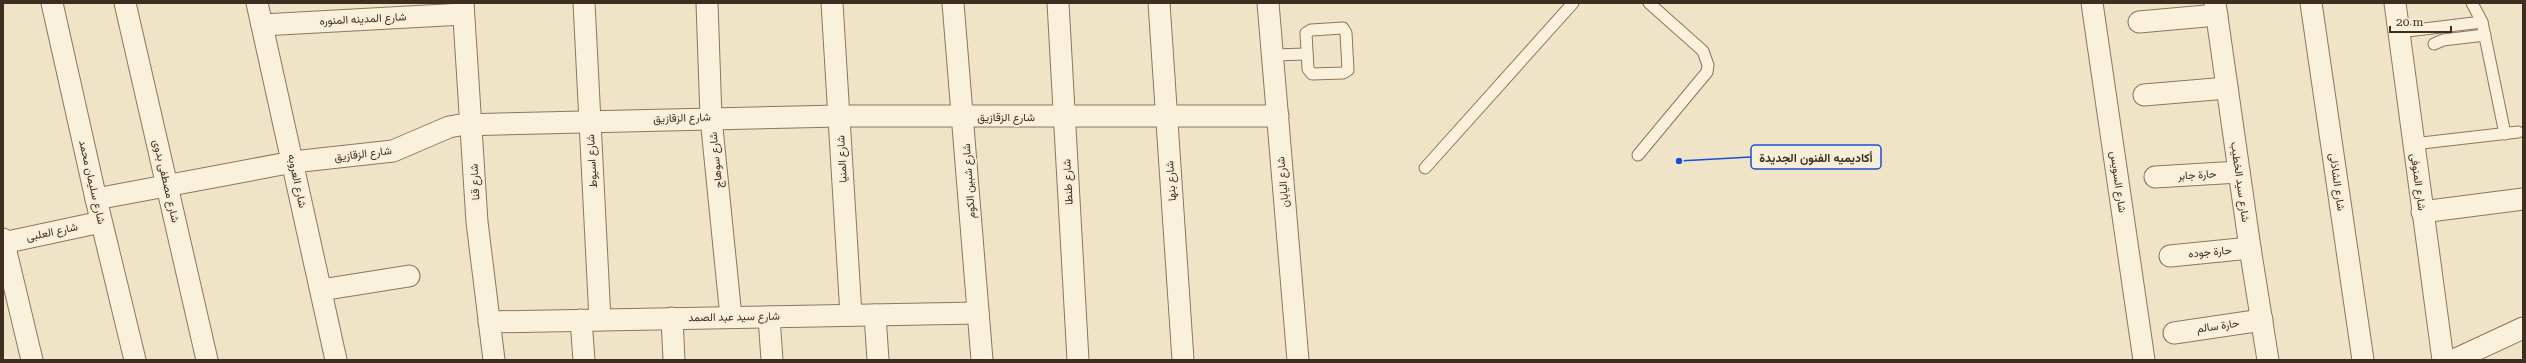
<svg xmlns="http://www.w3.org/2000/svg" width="2526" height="363" font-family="'Roboto Serif',Vazirmatn,serif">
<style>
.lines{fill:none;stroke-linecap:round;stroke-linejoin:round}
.lane-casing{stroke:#8d765c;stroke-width:13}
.street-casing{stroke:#8d765c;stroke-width:23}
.lane{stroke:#faf1dc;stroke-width:11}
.street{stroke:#faf1dc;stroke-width:21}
.labels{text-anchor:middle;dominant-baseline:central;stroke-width:4;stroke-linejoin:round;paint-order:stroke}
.street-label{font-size:11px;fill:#3d2e20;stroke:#f7eed8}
.leader{fill:none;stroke:#1d4ed8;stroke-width:1.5}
.callout-dot{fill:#1d4ed8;stroke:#f7eed8;stroke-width:1.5}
.callout{fill:#f7eed8;stroke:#1d4ed8;stroke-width:1.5}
.callout-label{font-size:12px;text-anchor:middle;font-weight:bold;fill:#3d2e20}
</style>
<rect width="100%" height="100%" fill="#f0e4c8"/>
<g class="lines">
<defs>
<g id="lane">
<path d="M 2472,3 L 2482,22 L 2505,134"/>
<path d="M 1343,28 L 1346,33 L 1348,70 L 1343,73 L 1312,74 L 1308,69 L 1306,33 L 1311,30 Z"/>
<path d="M 2399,32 L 2482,22"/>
<path d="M 2434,44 L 2443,40 L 2485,35"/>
<path d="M 1273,55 L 1307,54"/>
<path d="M 2413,144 L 2518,132"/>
<path d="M 1638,155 L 1707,72 L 1708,65 L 1703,51 L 1649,3"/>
<path d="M 1425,168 L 1573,3"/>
</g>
<g id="street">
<path d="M 52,3 L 96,199 L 135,360"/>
<path d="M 125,3 L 207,360"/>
<path d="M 257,3 L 336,360"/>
<path d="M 463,3 L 477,222 L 494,360"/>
<path d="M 584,3 L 600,320"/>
<path d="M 707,3 L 711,118 L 731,317"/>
<path d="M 832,3 L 851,315"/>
<path d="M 953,3 L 982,360"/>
<path d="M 1058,3 L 1078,360"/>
<path d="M 1159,3 L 1183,360"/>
<path d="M 1268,3 L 1298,360"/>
<path d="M 2092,3 L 2144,360"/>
<path d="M 2215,3 L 2250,248 L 2268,360"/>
<path d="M 2311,3 L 2363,360"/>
<path d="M 2395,3 L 2443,360"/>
<path d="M 2139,22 L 2217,15"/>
<path d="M 262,25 L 463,14"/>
<path d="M 2144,95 L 2227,88"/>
<path d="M 2155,177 L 2239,172"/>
<path d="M 96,199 L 293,162 L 393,151 L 449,127 L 460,125 L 839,116 L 1278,116"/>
<path d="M 2422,212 L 2523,199"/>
<path d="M 3,239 L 32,360"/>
<path d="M 3,243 L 101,222"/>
<path d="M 2170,256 L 2250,248"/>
<path d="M 321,290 L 409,276"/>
<path d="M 875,315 L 878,360"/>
<path d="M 769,317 L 772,360"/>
<path d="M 672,318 L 674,360"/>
<path d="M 581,320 L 584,360"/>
<path d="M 489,322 L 978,313"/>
<path d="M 2174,333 L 2262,320"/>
<path d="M 2454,360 L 2523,328"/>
</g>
</defs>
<use href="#lane" class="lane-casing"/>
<use href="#street" class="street-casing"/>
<use href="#lane" class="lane"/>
<use href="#street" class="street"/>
</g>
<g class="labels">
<g class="street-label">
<text transform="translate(363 19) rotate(-3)">شارع المدينه المنوره</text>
<text x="1006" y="117">شارع الزقازيق</text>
<text transform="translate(682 118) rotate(-2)">شارع الزقازيق</text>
<text transform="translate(363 154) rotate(-7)">شارع الزقازيق</text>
<text transform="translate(842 159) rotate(-93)">شارع المنيا</text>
<text transform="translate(716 160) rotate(-96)">شارع سوهاج</text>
<text transform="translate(592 161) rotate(-93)">شارع اسيوط</text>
<text transform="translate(2197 175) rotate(-4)">حارة جابر</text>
<text transform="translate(166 181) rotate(77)">شارع مصطفى بدوى</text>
<text transform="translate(297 181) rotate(78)">شارع العروبه</text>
<text transform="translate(969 181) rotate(-94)">شارع شبين الكوم</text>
<text transform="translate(1171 181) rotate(-94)">شارع بنها</text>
<text transform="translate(92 182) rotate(77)">شارع سليمان محمد</text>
<text transform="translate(475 182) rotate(-93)">شارع قنا</text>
<text transform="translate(1068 182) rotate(-93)">شارع طنطا</text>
<text transform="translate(1283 182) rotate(-95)">شارع اليابان</text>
<text transform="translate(2118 182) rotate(82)">شارع السويس</text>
<text transform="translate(2240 182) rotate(82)">شارع سيد الخطيب</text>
<text transform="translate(2337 182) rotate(82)">شارع الشاذلى</text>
<text transform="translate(2418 182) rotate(82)">شارع المنوفى</text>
<text transform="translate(52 232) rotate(-12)">شارع العلبى</text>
<text transform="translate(2210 252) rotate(-5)">حارة جوده</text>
<text transform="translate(734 317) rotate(-1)">شارع سيد عبد الصمد</text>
<text transform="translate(2218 326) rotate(-8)">حارة سالم</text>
</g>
</g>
<path class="leader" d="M1679 161L1751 157"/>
<circle class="callout-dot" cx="1679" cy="161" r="4"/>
<rect class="callout" x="1751" y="145" width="130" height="24" rx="4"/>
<g class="callout-label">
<text x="1816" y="162">أكاديميه الفنون الجديدة</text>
</g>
<rect width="2526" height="363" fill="none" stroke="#3d2e20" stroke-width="8"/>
<path d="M2390 26v6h61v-6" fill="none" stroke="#3d2e20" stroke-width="2"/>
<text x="2396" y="26" font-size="12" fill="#3d2e20" stroke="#f7eed8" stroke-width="3" paint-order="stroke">20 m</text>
</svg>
